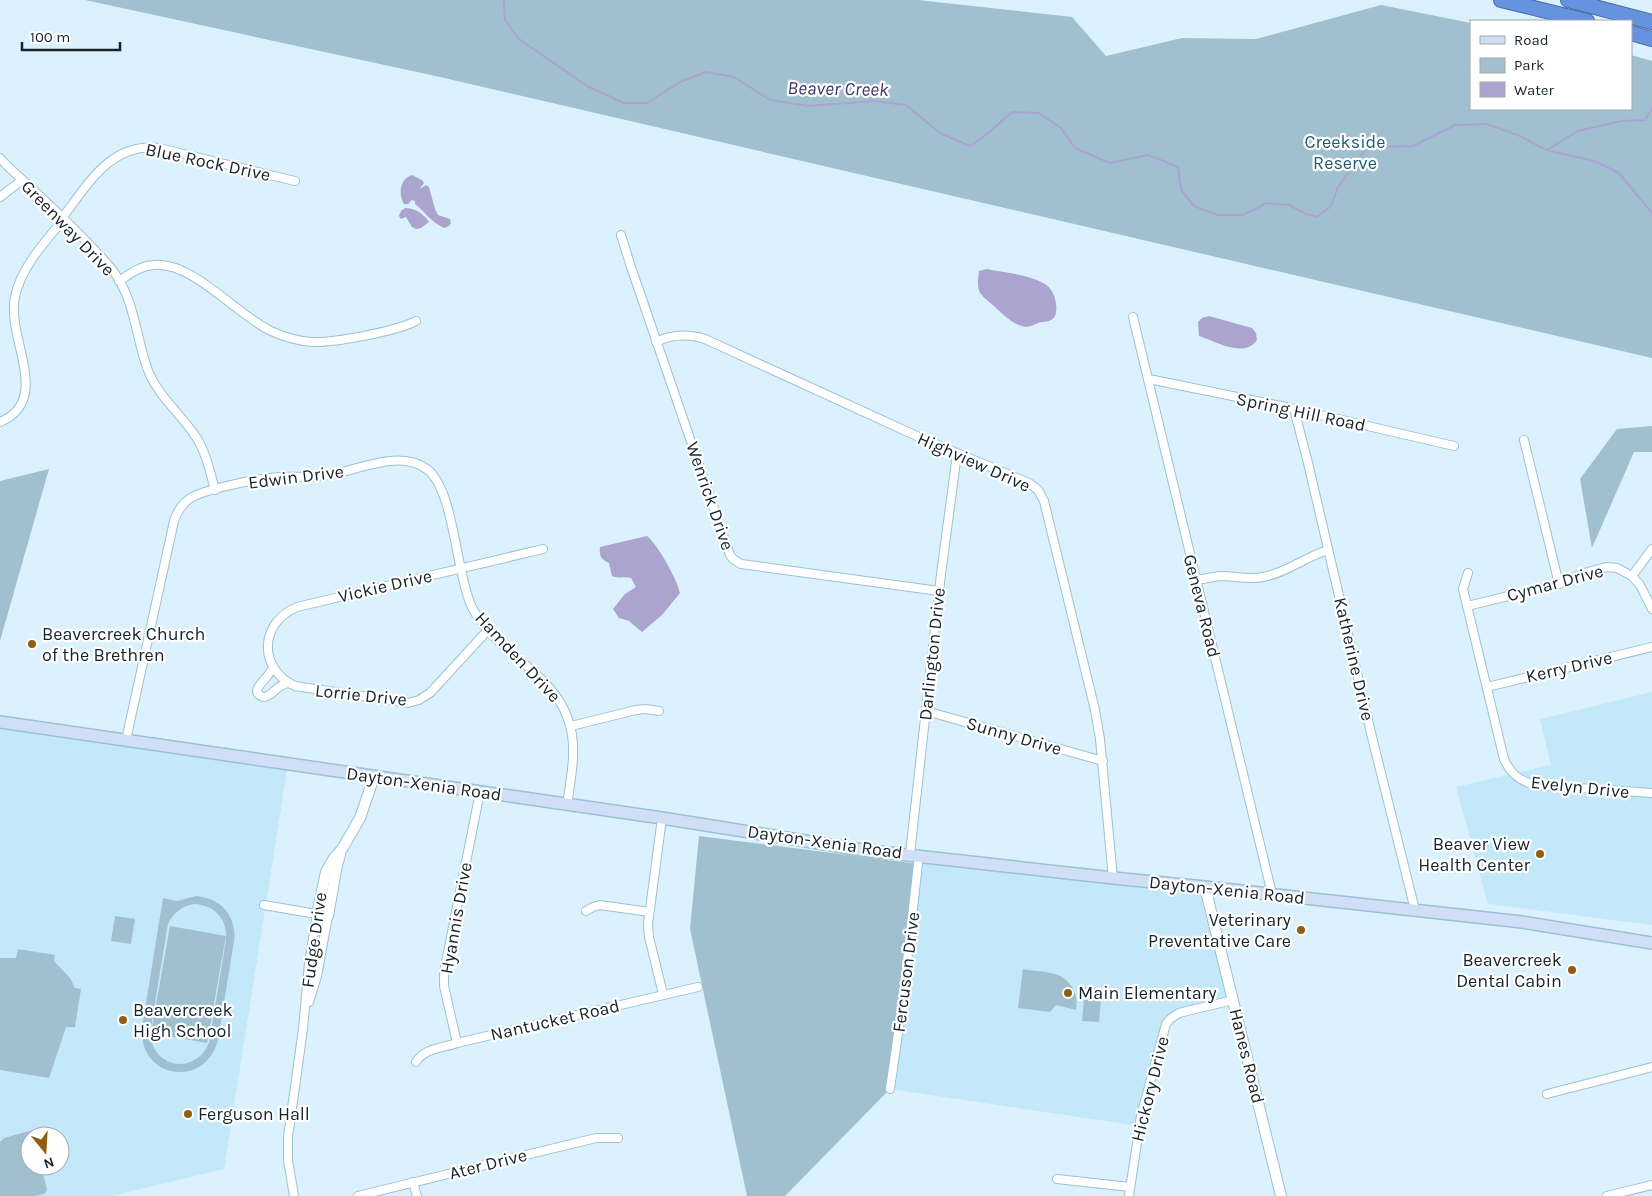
<svg xmlns="http://www.w3.org/2000/svg" width="1652" height="1196" font-family="Karla,sans-serif">
<style>
.built{fill:#c3e8fa;fill-rule:evenodd}
.green{fill:#a1c0cf;fill-rule:evenodd}
.water{fill:#aba4cf}
.lines{fill:none;stroke-linecap:round;stroke-linejoin:round}
.stream{stroke:#aba4cf;stroke-width:2}
.minor-casing{stroke:#9cc1d3;stroke-width:10}
.tertiary-casing{stroke:#9cc1d3;stroke-width:12}
.secondary-casing{stroke:#9cc1d3;stroke-width:14}
.motorway-casing{stroke:#4a6ca0;stroke-width:16}
.minor{stroke:#fff;stroke-width:8}
.tertiary{stroke:#fff;stroke-width:10}
.secondary{stroke:#d1dff6;stroke-width:11}
.motorway{stroke:#6693e0;stroke-width:14}
.poi-dot{fill:#915d0f;stroke:#fff;stroke-width:2}
.labels{text-anchor:middle;dominant-baseline:central;stroke-width:4.5;stroke-linejoin:round;paint-order:stroke}
.park-label{font-size:18px;fill:#1d5a73;stroke:#fff}
.street-label{font-size:18px;fill:#15232a;stroke:#fff}
.poi-label{font-size:18px;fill:#15232a;stroke:#fff;text-anchor:start}
.water-label{font-size:19px;font-style:italic;fill:#40336a;stroke:#fff}
</style>
<rect width="100%" height="100%" fill="#dbf1fd"/>
<g class="built">
<path d="M 1652,692 L 1652,925 L 1488,904 L 1456,787 L 1551,765 L 1540,719 Z"/>
<path d="M 0,722 L 288,764 L 224,1169 L 111,1196 L 0,1196 ZM 30,1136 L 60,1136 L 60,1166 L 30,1166 Z"/>
<path d="M 919,855 L 1205,887 L 1233,1000 L 1170,1019 L 1140,1126 L 890,1089 Z"/>
</g>
<g class="green">
<path d="M 85,0 L 918,0 L 1072,17 L 1106,56 L 1182,38 L 1256,39 L 1381,5 L 1471,23 L 1471,109 L 1631,109 L 1631,55 L 1652,61 L 1652,358 L 440,77 Z"/>
<path d="M 1652,426 L 1652,452 L 1634,452 L 1592,548 L 1580,479 L 1617,429 Z"/>
<path d="M 49,469 L 0,641 L 0,481 Z"/>
<path d="M 699,836 L 918,864 L 890,1089 L 785,1196 L 747,1196 L 690,929 Z"/>
<path d="M 196,896 C 221,898 237,916 234,941 L 218,1040 C 205,1090 138,1078 142,1028 L 163,898 L 177,901 ZM 194,904 C 214,905 228,919 226,940 L 209,1043 C 195,1076 152,1068 150,1033 L 168,924 C 173,913 182,906 194,904 Z"/>
<path d="M 115,916 L 135,919 L 131,944 L 111,941 Z"/>
<path d="M 170,926 L 226,936 L 207,1043 L 151,1033 Z"/>
<path d="M 18,949 L 55,955 L 54,961 L 70,978 L 75,988 L 81,989 L 75,1027 L 66,1027 L 49,1078 L 0,1070 L 0,958 L 16,958 Z"/>
<path d="M 1023,969 C 1033,971 1048,971 1058,975 C 1072,981 1079,996 1076,1010 L 1056,1005 L 1050,1012 L 1018,1008 Z"/>
<path d="M 1085,987 L 1102,989 L 1099,1022 L 1082,1021 Z"/>
<path d="M 33,1130 L 34,1136 L 30,1136 L 30,1166 L 41,1166 L 47,1190 L 44,1194 L 35,1196 L 0,1196 L 0,1142 L 4,1138 Z"/>
</g>
<g class="water">
<path d="M 412,175 L 422,180 L 424,183 L 420,189 L 426,185 L 429,187 L 435,209 L 438,215 L 450,219 L 451,223 L 449,226 L 444,228 C 432,223 425,212 415,204 L 415,201 L 412,200 L 408,204 L 404,204 C 398,193 400,179 412,175 Z"/>
<path d="M 405,208 C 415,208 424,214 429,222 L 421,228 L 416,229 L 412,227 L 406,217 L 401,219 L 399,216 L 401,211 Z"/>
<path d="M 987,269 C 1005,273 1027,274 1043,283 C 1054,288 1059,305 1055,316 C 1053,321 1046,322 1041,322 C 1037,323 1034,325 1031,326 C 1017,330 1003,314 994,306 C 979,293 976,293 979,271 Z"/>
<path d="M 1209,316 L 1252,328 L 1256,333 L 1257,340 C 1244,359 1215,341 1199,336 L 1198,322 L 1202,318 Z"/>
<path d="M 647,536 C 658,545 677,579 680,593 L 662,615 L 642,632 L 629,621 L 619,618 L 613,609 L 625,594 L 636,587 L 631,578 C 624,576 619,579 612,576 L 609,563 C 601,560 599,555 600,547 Z"/>
</g>
<g class="lines">
<g class="stream">
<path d="M 504,0 L 505,20 L 519,39 L 587,86 L 624,103 L 647,103 L 680,82 L 706,72 L 734,77 L 770,100 L 809,106 L 874,101 L 906,105 L 940,133 L 970,146 C 986,137 998,124 1012,112 L 1039,113 L 1061,128 L 1075,148 L 1110,163 L 1148,155 L 1178,167 L 1181,190 L 1194,206 L 1218,215 L 1243,215 L 1267,203 L 1289,205 L 1306,214 L 1317,217 L 1331,206 L 1338,187 L 1367,147 L 1413,146 L 1455,125 L 1487,124 L 1520,136 L 1546,150 L 1594,161 L 1619,173 L 1652,213"/>
<path d="M 1547,150 L 1578,131 L 1622,121 L 1645,120 L 1652,109"/>
</g>
<defs>
<g id="minor">
<path d="M 0,158 C 9,169 20,177 30,187 C 57,212 86,239 110,267 C 136,298 135,338 149,373 C 160,398 181,414 196,437 C 206,452 210,472 215,490"/>
<path d="M 0,197 L 22,180"/>
<path d="M 62,218 C 88,185 110,142 159,148 L 295,181"/>
<path d="M 621,235 L 631,267 L 730,555 L 733,559 L 741,564 L 939,591"/>
<path d="M 119,281 C 130,274 140,266 153,265 C 191,260 237,315 271,331 C 284,337 298,341 312,342 C 334,343 397,331 416,321"/>
<path d="M 1133,317 L 1272,894"/>
<path d="M 656,342 C 672,334 689,334 705,339 L 921,438 L 1029,483 L 1038,490 L 1044,501 L 1095,710 L 1100,739 L 1113,878"/>
<path d="M 1149,379 L 1286,407 L 1454,446"/>
<path d="M 1294,409 L 1308,463 L 1371,733 L 1415,910"/>
<path d="M 0,422 C 53,400 6,338 15,297 C 21,267 45,242 63,220"/>
<path d="M 1524,440 L 1559,584"/>
<path d="M 1468,573 L 1463,589 L 1504,759 C 1510,773 1519,781 1535,785 L 1652,793"/>
<path d="M 1632,576 L 1652,549"/>
<path d="M 1196,580 C 1204,579 1212,577 1220,576 C 1235,576 1248,580 1263,577 C 1286,573 1305,557 1328,550"/>
<path d="M 1467,606 L 1559,584 L 1584,573 L 1606,567 L 1617,568 L 1632,576 L 1640,585 L 1652,609"/>
<path d="M 488,630 L 430,693 L 419,700 L 408,703 L 295,686 C 258,669 259,623 297,607 L 543,549"/>
<path d="M 273,666 C 272,677 248,689 261,696 C 264,698 266,697 269,695 C 277,690 279,684 289,683"/>
<path d="M 1487,687 L 1652,647"/>
<path d="M 926,711 L 1103,761"/>
<path d="M 571,726 L 636,710 L 645,709 L 659,711"/>
<path d="M 126,740 L 174,521 C 177,512 181,505 189,499 C 204,489 260,478 280,477 C 294,476 308,478 322,476 C 354,473 399,447 428,470 C 454,491 456,572 471,605 C 492,652 551,669 568,719 C 578,746 571,777 567,805"/>
<path d="M 662,818 L 648,924 L 649,937 L 663,994"/>
<path d="M 910,854 L 941,574 L 957,454"/>
<path d="M 264,905 L 328,916 L 317,976 L 309,1002"/>
<path d="M 586,911 L 593,907 L 600,905 L 649,912"/>
<path d="M 457,1043 L 444,986 L 444,972 L 480,792"/>
<path d="M 416,1062 C 424,1048 444,1048 457,1043 L 698,987"/>
<path d="M 890,1089 L 902,1006 L 919,855"/>
<path d="M 1547,1094 L 1652,1067"/>
<path d="M 1057,1179 L 1130,1187"/>
<path d="M 413,1182 L 417,1196"/>
<path d="M 294,1196 L 288,1160 L 288,1137 L 303,1029 L 309,963 L 317,914"/>
<path d="M 358,1196 L 596,1138 L 618,1138"/>
<path d="M 1129,1196 L 1141,1116 L 1166,1024 L 1170,1019 L 1179,1013 L 1233,1000"/>
<path d="M 1607,1196 L 1652,1185"/>
</g>
<g id="tertiary">
<path d="M 1205,887 L 1281,1196"/>
<path d="M 317,914 L 326,872 L 334,858 L 342,849 L 360,818 L 374,777"/>
<path d="M 328,916 L 337,865 L 340,855"/>
</g>
<path id="secondary" d="M 0,722 L 662,818 L 862,850 L 1113,878 L 1205,887 L 1522,922 L 1652,943"/>
<g id="motorway">
<path d="M 1501,0 L 1587,21"/>
<path d="M 1568,0 L 1652,22"/>
<path d="M 1631,33 L 1652,39"/>
</g>
</defs>
<use href="#minor" class="minor-casing"/>
<use href="#tertiary" class="tertiary-casing"/>
<use href="#secondary" class="secondary-casing"/>
<use href="#motorway" class="motorway-casing"/>
<use href="#minor" class="minor"/>
<use href="#tertiary" class="tertiary"/>
<use href="#secondary" class="secondary"/>
<use href="#motorway" class="motorway"/>
</g>
<g class="poi-dot">
<circle cx="32" cy="644" r="5"/>
<circle cx="1540" cy="854" r="5"/>
<circle cx="1301" cy="930" r="5"/>
<circle cx="1572" cy="970" r="5"/>
<circle cx="1068" cy="993" r="5"/>
<circle cx="123" cy="1020" r="5"/>
<circle cx="188" cy="1114" r="5"/>
</g>
<g class="labels">
<g class="park-label">
<text x="1345" y="142">Creekside<tspan x="1345" dy="21">Reserve</tspan></text>
</g>
<g class="street-label">
<text transform="translate(208 162) rotate(12)">Blue Rock Drive</text>
<text transform="translate(68 228) rotate(46)">Greenway Drive</text>
<text transform="translate(1301 412) rotate(12)">Spring Hill Road</text>
<text transform="translate(974 462) rotate(24)">Highview Drive</text>
<text transform="translate(296 477) rotate(-7)">Edwin Drive</text>
<text transform="translate(710 496) rotate(71)">Wenrick Drive</text>
<text transform="translate(1555 583) rotate(-15)">Cymar Drive</text>
<text transform="translate(385 586) rotate(-13)">Vickie Drive</text>
<text transform="translate(1202 606) rotate(76)">Geneva Road</text>
<text transform="translate(932 654) rotate(-84)">Darlington Drive</text>
<text transform="translate(518 657) rotate(47)">Hamden Drive</text>
<text transform="translate(1354 659) rotate(77)">Katherine Drive</text>
<text transform="translate(1569 667) rotate(-13)">Kerry Drive</text>
<text transform="translate(361 695) rotate(6)">Lorrie Drive</text>
<text transform="translate(1014 736) rotate(16)">Sunny Drive</text>
<text transform="translate(424 784) rotate(8)">Dayton-Xenia Road</text>
<text transform="translate(1580 787) rotate(6)">Evelyn Drive</text>
<text transform="translate(825 842) rotate(8)">Dayton-Xenia Road</text>
<text transform="translate(1227 890) rotate(6)">Dayton-Xenia Road</text>
<text transform="translate(456 918) rotate(-80)">Hyannis Drive</text>
<text transform="translate(314 940) rotate(-82)">Fudge Drive</text>
<text transform="translate(906 972) rotate(-83)">Fercuson Drive</text>
<text transform="translate(555 1020) rotate(-13)">Nantucket Road</text>
<text transform="translate(1247 1056) rotate(76)">Hanes Road</text>
<text transform="translate(1150 1089) rotate(-76)">Hickory Drive</text>
<text transform="translate(488 1164) rotate(-14)">Ater Drive</text>
</g>
<g class="poi-label">
<text x="42" y="634">Beavercreek Church<tspan x="42" dy="21">of the Brethren</tspan></text>
<text x="1530" y="844" text-anchor="end">Beaver View<tspan x="1530" dy="21">Health Center</tspan></text>
<text x="1291" y="920" text-anchor="end">Veterinary<tspan x="1291" dy="21">Preventative Care</tspan></text>
<text x="1562" y="960" text-anchor="end">Beavercreek<tspan x="1562" dy="21">Dental Cabin</tspan></text>
<text x="1078" y="993">Main Elementary</text>
<text x="133" y="1010">Beavercreek<tspan x="133" dy="21">High School</tspan></text>
<text x="198" y="1114">Ferguson Hall</text>
</g>
<g class="water-label">
<text transform="translate(838 89) rotate(1)">Beaver Creek</text>
</g>
</g>
<rect x="1470" y="20" width="162" height="90" fill="#ffffff" stroke="#a1a7aa"/>
<rect x="1480" y="36" width="25" height="8" fill="#d1dff6" stroke="#a1a7aa"/>
<text x="1514" y="45" font-size="15" fill="#15232a">Road</text>
<rect x="1480" y="58" width="25" height="15" fill="#a1c0cf" stroke="#a1a7aa"/>
<text x="1514" y="70" font-size="15" fill="#15232a">Park</text>
<rect x="1480" y="82" width="25" height="15" fill="#aba4cf" stroke="#a1a7aa"/>
<text x="1514" y="95" font-size="15" fill="#15232a">Water</text>
<g transform="translate(45 1151) rotate(162)"><circle r="24" fill="#ffffff" stroke="#a1a7aa"/>
<path d="M0-4L9 19L0 12L-9 19Z" fill="#915d0f"/>
<text y="-8" font-size="14" font-weight="bold" text-anchor="middle" fill="#15232a">N</text>
</g>
<path d="M22 42v8h98v-8" fill="none" stroke="#15232a" stroke-width="2.5"/>
<text x="30" y="42" font-size="15" fill="#15232a" stroke="#ffffff" stroke-width="4" paint-order="stroke">100 m</text>
</svg>
